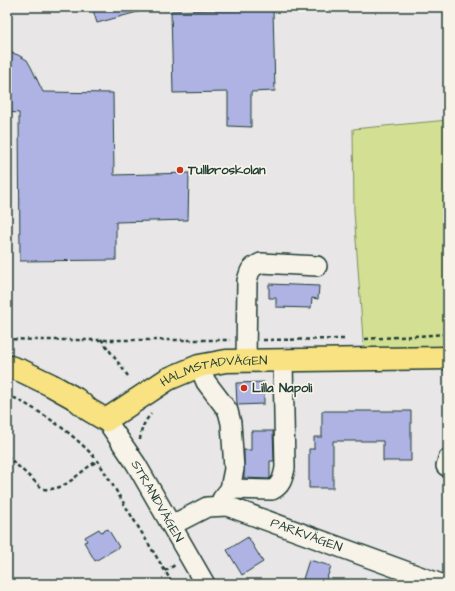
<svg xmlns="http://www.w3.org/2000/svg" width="455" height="591" font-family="'Architects Daughter',sans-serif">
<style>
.green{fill:#d3df92;stroke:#798e63}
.building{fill:#aeb3e4;stroke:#1f3d34}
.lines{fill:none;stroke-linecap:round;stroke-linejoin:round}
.minor-casing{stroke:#1f3d34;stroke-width:22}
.major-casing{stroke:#1f3d34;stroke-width:25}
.path{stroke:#1f3d34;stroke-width:2.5;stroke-dasharray:4 3;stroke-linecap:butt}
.minor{stroke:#f7f3e8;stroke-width:19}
.major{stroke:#f8e281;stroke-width:22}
.poi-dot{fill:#c8321e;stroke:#f7f3e8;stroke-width:1.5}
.labels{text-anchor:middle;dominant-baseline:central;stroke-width:3.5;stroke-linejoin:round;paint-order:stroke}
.poi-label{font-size:13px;font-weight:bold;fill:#1f3d34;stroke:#f7f3e8;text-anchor:start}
.street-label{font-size:13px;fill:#1f3d34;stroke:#f7f3e8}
</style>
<rect width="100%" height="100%" fill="#e8e6e7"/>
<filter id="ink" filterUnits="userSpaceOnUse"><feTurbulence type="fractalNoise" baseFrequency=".025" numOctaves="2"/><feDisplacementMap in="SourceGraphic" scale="8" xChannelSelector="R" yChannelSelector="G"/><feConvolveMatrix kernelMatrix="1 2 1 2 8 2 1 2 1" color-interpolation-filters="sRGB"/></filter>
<g filter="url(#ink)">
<path class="green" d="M 448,120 L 448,368 L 365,368 L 354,211 L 353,129 Z"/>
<g class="building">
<path d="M 92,7 L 140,7 L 141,11 L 97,23 Z"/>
<path d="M 273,9 L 275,91 L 251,92 L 251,127 L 228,126 L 228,92 L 173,93 L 171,11 Z"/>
<path d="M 7,51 L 18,55 L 27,60 L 31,67 L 43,92 L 113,93 L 114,175 L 189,173 L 188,220 L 116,222 L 116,260 L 20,261 L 19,113 L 7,112 Z"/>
<path d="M 269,284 L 319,286 L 318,299 L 312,298 L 311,308 L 276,307 L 276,298 L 269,298 Z"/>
<path d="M 264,382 L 264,404 L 237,405 L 236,383 Z"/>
<path d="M 322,411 L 411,411 L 411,461 L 383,461 L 383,441 L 333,441 L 333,488 L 309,488 L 309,449 L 314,449 L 314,437 L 322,437 Z"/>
<path d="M 251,431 L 273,431 L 274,461 L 270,461 L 270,478 L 269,479 L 244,478 L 244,450 L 251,450 Z"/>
<path d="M 99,529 L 101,532 L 108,529 L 119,547 L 95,561 L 84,542 L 87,541 L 85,537 Z"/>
<path d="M 248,537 L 263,562 L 242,575 L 227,550 Z"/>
<path d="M 309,560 L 331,566 L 325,584 L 318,584 L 303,579 Z"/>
</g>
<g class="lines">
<defs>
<g id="minor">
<path d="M 246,360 L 247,281 C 250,270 250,268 261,263 L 317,266"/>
<path d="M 199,366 L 206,382 L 228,411 L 231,423 L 234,469 L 230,489 L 222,499"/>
<path id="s1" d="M 106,420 L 136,464 L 205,584"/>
<path d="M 446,466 L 448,459"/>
<path d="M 230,489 L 272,490 C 282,485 283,477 285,468 L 283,360"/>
<path id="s2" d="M 172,525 L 207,507 L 227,506 L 441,584"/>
</g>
<g id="major">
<path id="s3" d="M 7,366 L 22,371 L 51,385 L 76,399 L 89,410 L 106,420 L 168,379 L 199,366 L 226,361 L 448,358"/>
</g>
</defs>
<use href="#minor" class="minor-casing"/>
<use href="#major" class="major-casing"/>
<g class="path">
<path d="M 7,337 L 8,339 L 41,340 L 230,340"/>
<path d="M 101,339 L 128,376"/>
<path d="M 365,339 L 448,334"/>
<path d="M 263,340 L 346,339"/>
<path d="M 7,394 C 42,412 71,431 98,461 L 173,584"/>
<path d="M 140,440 C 141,429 144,422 151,414"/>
<path d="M 7,456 L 43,489 C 67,492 79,470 98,461"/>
<path d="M 165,571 L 175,565"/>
<path d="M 7,575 L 14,584"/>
</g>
<use href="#minor" class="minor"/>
<use href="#major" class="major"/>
</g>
</g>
<g class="poi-dot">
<circle cx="180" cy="170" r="4"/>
<circle cx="244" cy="388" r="4"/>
</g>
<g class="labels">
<g class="poi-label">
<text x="188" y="170">Tullbroskolan</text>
<text x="252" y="388">Lilla Napoli</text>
</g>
<g class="street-label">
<text stroke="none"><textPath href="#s3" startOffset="235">HALMSTADVÄGEN</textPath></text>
<text stroke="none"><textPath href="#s1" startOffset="96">STRANDVÄGEN</textPath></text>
<text stroke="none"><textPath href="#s2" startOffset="144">PARKVÄGEN</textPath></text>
</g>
</g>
<rect width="455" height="591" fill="none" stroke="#f7f3e8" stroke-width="24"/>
<rect x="12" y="12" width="431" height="567" fill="none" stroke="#1f3d34" stroke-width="1.5" filter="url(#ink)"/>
</svg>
